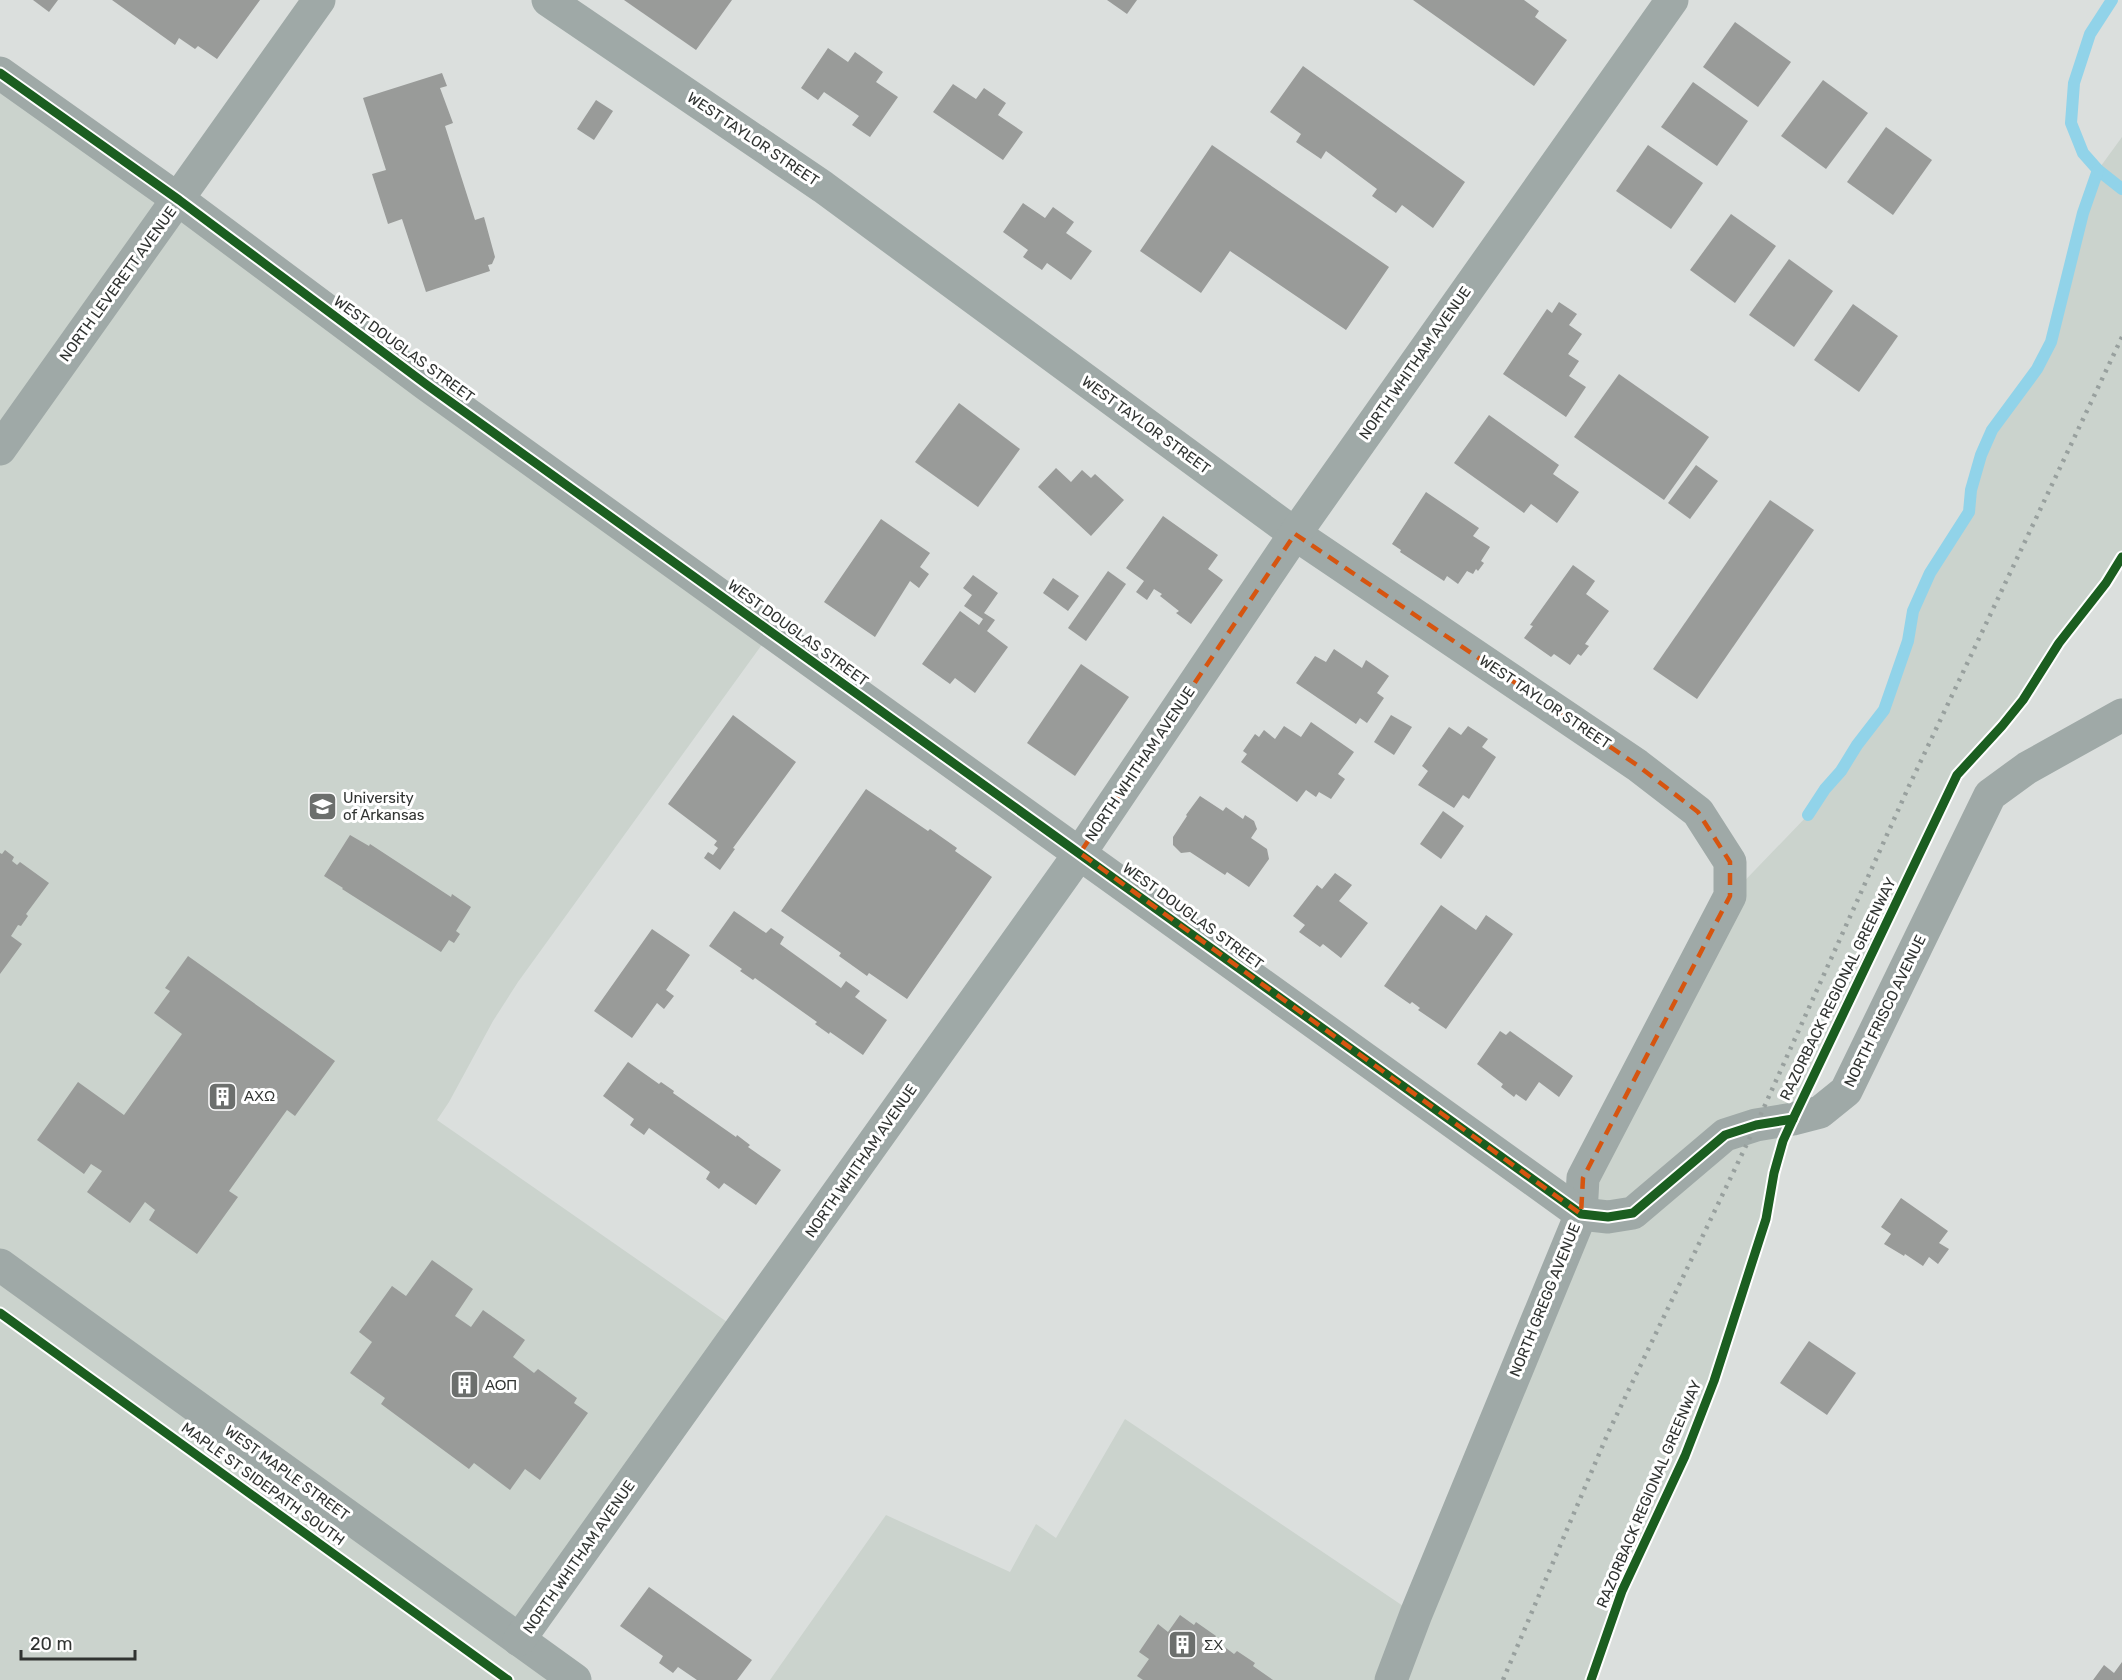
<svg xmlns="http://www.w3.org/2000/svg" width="2122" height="1680" font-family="Rubik,sans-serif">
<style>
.built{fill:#cbd3cd}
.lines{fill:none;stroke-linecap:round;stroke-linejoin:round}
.stream{stroke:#91d3e9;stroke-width:12}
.building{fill:#999b99}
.minor{stroke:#9fa9a7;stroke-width:33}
.rail{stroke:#98a09e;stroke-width:4.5;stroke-dasharray:3 6;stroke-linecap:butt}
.cycleway-casing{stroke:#fff;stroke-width:13}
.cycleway{stroke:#1b5e20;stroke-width:9}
.marked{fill:none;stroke:#d65510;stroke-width:4.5;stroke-dasharray:12 8;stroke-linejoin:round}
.labels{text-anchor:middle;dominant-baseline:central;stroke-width:6;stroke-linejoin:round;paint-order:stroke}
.street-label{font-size:15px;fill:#303331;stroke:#fff}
.poi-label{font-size:15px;fill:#303331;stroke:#fff;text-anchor:start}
</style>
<rect width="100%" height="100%" fill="#dbdfdd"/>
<g class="built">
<path d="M 0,73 L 771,632 L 518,982 L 493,1021 L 449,1102 L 437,1120 L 740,1331 L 520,1640 L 575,1680 L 0,1680 Z"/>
<path d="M 2122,137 L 2122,557 L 2106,583 L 2059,643 L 2023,700 L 2002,726 L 1957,775 L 1793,1119 L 1783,1141 L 1774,1173 L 1766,1219 L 1714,1381 L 1685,1456 L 1622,1591 L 1591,1680 L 770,1680 L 886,1515 L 1010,1572 L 1036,1524 L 1056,1538 L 1125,1419 L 1415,1614 L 1560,1263 L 1730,896 L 1808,815 L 1825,789 L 1841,771 L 1861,739 L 1884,710 L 1908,641 L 1913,611 L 1930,573 L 1969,512 L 1971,490 L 1981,455 L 1992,430 L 2037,369 L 2051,342 L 2083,213 L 2098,170 Z"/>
</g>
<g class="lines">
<g class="stream">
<path d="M 2112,0 L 2090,34 L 2074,83 L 2071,123 L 2083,153 L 2098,170 L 2122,189"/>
<path d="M 1808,815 L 1825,789 L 1841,771 L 1857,745 L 1884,710 L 1908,641 L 1913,611 L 1930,573 L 1969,512 L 1971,490 L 1981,455 L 1992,430 L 2037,369 L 2051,342 L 2083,213 L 2098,170"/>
</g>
</g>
<g class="building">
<path d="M 33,0 L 58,0 L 49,12 Z"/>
<path d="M 112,0 L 260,0 L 217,59 L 198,46 L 195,49 L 179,38 L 175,45 Z"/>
<path d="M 624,0 L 732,0 L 696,50 Z"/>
<path d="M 1107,0 L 1137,0 L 1127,14 Z"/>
<path d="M 1413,0 L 1524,0 L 1539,11 L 1535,17 L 1567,40 L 1534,86 Z"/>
<path d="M 1735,22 L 1791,62 L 1758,107 L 1703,67 Z"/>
<path d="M 828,48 L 848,62 L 855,52 L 883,72 L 876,82 L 898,97 L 870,137 L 852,125 L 859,116 L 824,92 L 818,100 L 801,88 Z"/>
<path d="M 1303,66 L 1465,182 L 1433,228 L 1402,205 L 1396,213 L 1372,196 L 1377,189 L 1326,151 L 1321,159 L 1296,142 L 1301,134 L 1270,112 Z"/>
<path d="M 442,73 L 447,86 L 440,88 L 453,123 L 445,126 L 475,220 L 484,217 L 495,257 L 492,264 L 488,265 L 490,271 L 426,292 L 402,219 L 388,224 L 372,174 L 386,170 L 363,98 Z"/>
<path d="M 1823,80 L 1868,113 L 1826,169 L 1781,136 Z"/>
<path d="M 1693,82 L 1748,121 L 1717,166 L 1661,127 Z"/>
<path d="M 953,84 L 976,99 L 984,88 L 1006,103 L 998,115 L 1023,132 L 1003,160 L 933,112 Z"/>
<path d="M 596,100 L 613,111 L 594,140 L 577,129 Z"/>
<path d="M 1886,127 L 1932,160 L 1893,215 L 1847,182 Z"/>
<path d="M 1212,145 L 1389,267 L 1346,330 L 1230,251 L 1201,293 L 1140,251 Z"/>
<path d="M 1648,145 L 1703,183 L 1671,229 L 1616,191 Z"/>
<path d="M 1023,203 L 1045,218 L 1053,207 L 1074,222 L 1066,233 L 1092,251 L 1071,280 L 1047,263 L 1042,270 L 1023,257 L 1028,250 L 1003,232 Z"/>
<path d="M 1731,214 L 1776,246 L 1735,303 L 1690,270 Z"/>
<path d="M 1789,259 L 1833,291 L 1794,347 L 1749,315 Z"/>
<path d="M 1559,302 L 1577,314 L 1569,325 L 1582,334 L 1568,354 L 1579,361 L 1569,376 L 1586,387 L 1566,417 L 1503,374 L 1547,309 L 1552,313 Z"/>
<path d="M 1853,304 L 1898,336 L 1859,392 L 1814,360 Z"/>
<path d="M 1619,374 L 1709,437 L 1664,500 L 1574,437 Z"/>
<path d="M 959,403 L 1020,449 L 978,507 L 915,462 Z"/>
<path d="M 1489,415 L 1559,465 L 1553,474 L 1579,492 L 1557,523 L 1531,504 L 1524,513 L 1454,463 Z"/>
<path d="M 1696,465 L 1718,481 L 1690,519 L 1668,503 Z"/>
<path d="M 1056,468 L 1071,482 L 1082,470 L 1091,478 L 1095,474 L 1124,500 L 1091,536 L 1038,487 Z"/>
<path d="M 1426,492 L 1479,528 L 1473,536 L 1490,547 L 1481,561 L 1484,563 L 1478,571 L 1476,569 L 1473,574 L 1467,571 L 1458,584 L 1447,576 L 1444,581 L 1400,552 L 1401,550 L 1392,544 Z"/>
<path d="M 1770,500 L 1814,530 L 1697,699 L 1653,669 Z"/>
<path d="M 1163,516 L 1218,555 L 1208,569 L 1223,580 L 1191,624 L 1176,613 L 1179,611 L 1160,596 L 1162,594 L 1154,589 L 1147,600 L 1136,592 L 1144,581 L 1126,568 Z"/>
<path d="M 881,519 L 930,553 L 920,567 L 929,574 L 919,588 L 910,581 L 875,637 L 824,602 Z"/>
<path d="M 1573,565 L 1595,581 L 1586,594 L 1609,611 L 1585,644 L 1589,646 L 1581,656 L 1578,654 L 1570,665 L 1554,654 L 1551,657 L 1524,638 L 1533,626 L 1530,625 Z"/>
<path d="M 1108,571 L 1126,584 L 1086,641 L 1068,628 Z"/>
<path d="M 973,575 L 998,593 L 984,613 L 995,620 L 987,631 L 1008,647 L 975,693 L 955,678 L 950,684 L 922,664 L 960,611 L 979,625 L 983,619 L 964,606 L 972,595 L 963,588 Z"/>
<path d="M 1053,578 L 1079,596 L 1068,611 L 1043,593 Z"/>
<path d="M 1334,649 L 1362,668 L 1366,660 L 1389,676 L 1377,693 L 1384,698 L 1367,723 L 1360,718 L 1356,724 L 1296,683 L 1315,656 L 1326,662 Z"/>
<path d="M 1081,664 L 1129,697 L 1075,776 L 1027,743 Z"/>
<path d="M 733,715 L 796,762 L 733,848 L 735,849 L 720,870 L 704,858 L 708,852 L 713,855 L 718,848 L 714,845 L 717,841 L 668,804 Z"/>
<path d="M 1391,715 L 1412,727 L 1394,755 L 1374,742 Z"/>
<path d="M 1311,722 L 1354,752 L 1338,774 L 1345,779 L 1331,799 L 1319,792 L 1316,797 L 1306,790 L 1297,802 L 1241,762 L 1247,754 L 1243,751 L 1255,734 L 1259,737 L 1264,730 L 1275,739 L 1284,726 L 1301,737 Z"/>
<path d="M 1468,726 L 1488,739 L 1482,747 L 1496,757 L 1469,799 L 1463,795 L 1454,808 L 1418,785 L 1428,771 L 1422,766 L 1449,727 L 1461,735 Z"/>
<path d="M 866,789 L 928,831 L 930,829 L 957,848 L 955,851 L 992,877 L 907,999 L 869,973 L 867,976 L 839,956 L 841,953 L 781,911 Z"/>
<path d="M 1200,796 L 1223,811 L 1226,807 L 1243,819 L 1245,815 L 1254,821 L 1257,829 L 1251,838 L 1267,849 L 1269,859 L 1249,887 L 1227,872 L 1225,875 L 1190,852 L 1181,853 L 1173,845 L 1173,837 L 1187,816 L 1186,815 Z"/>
<path d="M 1443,811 L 1464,826 L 1441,859 L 1420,844 Z"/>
<path d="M 350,835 L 369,846 L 370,844 L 451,897 L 452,894 L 471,907 L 456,931 L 460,934 L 454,943 L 449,940 L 441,952 L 342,889 L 343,888 L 324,876 Z"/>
<path d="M 5,850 L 14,857 L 12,861 L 17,865 L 20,862 L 49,883 L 26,914 L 28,916 L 21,926 L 18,925 L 11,936 L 22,944 L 0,974 L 0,853 L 2,854 Z"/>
<path d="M 1335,873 L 1352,885 L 1339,901 L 1368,923 L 1341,958 L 1323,944 L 1320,947 L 1299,932 L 1305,925 L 1293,916 L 1317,885 L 1322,889 Z"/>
<path d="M 1441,905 L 1476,930 L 1486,915 L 1513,934 L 1446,1029 L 1418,1010 L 1420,1008 L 1412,1002 L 1410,1004 L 1384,986 Z"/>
<path d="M 734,911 L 766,933 L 771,928 L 784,937 L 780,944 L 841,988 L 846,981 L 860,991 L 855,997 L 887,1020 L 863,1055 L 830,1032 L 829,1034 L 815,1024 L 817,1022 L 755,978 L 753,980 L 740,971 L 742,969 L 709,946 Z"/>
<path d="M 652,929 L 690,955 L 666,990 L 674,996 L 664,1009 L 657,1003 L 632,1038 L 594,1011 Z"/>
<path d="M 188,956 L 335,1061 L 295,1116 L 287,1110 L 229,1191 L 238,1197 L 197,1254 L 149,1220 L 155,1210 L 145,1202 L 130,1223 L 87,1192 L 102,1171 L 91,1164 L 84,1174 L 37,1140 L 78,1082 L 124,1115 L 182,1034 L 154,1013 L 170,991 L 165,988 Z"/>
<path d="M 1500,1031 L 1506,1035 L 1510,1031 L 1573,1076 L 1559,1097 L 1539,1082 L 1526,1101 L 1516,1094 L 1514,1097 L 1501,1087 L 1503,1084 L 1477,1064 Z"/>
<path d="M 628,1062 L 659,1084 L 661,1082 L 674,1091 L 673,1093 L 736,1137 L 737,1135 L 750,1145 L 748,1147 L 781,1170 L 756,1205 L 724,1183 L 719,1189 L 706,1179 L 710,1172 L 649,1128 L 644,1135 L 630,1125 L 634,1119 L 603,1096 Z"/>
<path d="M 1901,1198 L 1948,1231 L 1939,1243 L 1949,1249 L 1938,1264 L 1929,1257 L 1923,1266 L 1905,1254 L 1904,1256 L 1884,1244 L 1891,1234 L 1881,1227 Z"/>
<path d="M 432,1260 L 473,1289 L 455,1316 L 471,1327 L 483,1310 L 525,1340 L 513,1357 L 534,1373 L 538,1369 L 577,1398 L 574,1403 L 588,1413 L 540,1480 L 525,1469 L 510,1490 L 474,1463 L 469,1469 L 381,1404 L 385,1398 L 350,1373 L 372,1342 L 359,1332 L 392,1286 L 406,1296 Z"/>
<path d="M 1809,1341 L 1856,1373 L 1827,1415 L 1780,1383 Z"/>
<path d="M 649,1587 L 752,1660 L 737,1680 L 697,1680 L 678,1667 L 673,1673 L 659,1663 L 663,1656 L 620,1626 Z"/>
<path d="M 1180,1615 L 1194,1625 L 1196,1622 L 1216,1636 L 1214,1639 L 1234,1654 L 1237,1651 L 1255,1663 L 1253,1666 L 1273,1680 L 1143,1680 L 1137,1676 L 1149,1659 L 1139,1652 L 1158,1624 L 1168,1632 Z"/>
<path d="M 2122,1662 L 2122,1680 L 2093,1680 L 2104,1665 L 2114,1673 Z"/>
</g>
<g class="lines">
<g class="minor">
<path d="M 548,0 L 823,187 L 1295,534 L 1637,765 L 1698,812 L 1730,862 L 1730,896 L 1583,1178 L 1581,1214 L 1416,1614 L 1391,1680"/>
<path d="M 0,73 L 179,200 L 427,385 L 1581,1214 L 1608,1217 L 1633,1213 L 1725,1135 L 1756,1125 L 1793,1119 L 1820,1112 L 1846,1091 L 1990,795 L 2027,768 L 2122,715"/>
<path d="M 0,449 L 319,0"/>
<path d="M 0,1265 L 575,1680"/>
<path d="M 519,1640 L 1080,853 L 1295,534 L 1672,0"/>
</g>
<path class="rail" d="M 1503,1680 L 1608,1433 L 1756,1125 L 1909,786 L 2122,337"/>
<defs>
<g id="cycleway">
<path d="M 0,73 L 179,200 L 427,385 L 1581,1214 L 1608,1217 L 1633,1213 L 1725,1135 L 1756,1125 L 1793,1119"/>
<path d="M 0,1313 L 508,1680"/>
<path d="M 1591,1680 L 1622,1591 L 1685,1456 L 1714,1381 L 1766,1219 L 1774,1173 L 1783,1141 L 1793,1119 L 1957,775 L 2002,726 L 2023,700 L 2059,643 L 2106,583 L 2122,557"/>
</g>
</defs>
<use href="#cycleway" class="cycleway-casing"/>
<use href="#cycleway" class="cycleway"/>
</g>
<path class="marked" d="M 1295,534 L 1637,765 L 1698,812 L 1730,862 L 1730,896 L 1583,1178 L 1581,1214 L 1080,853 Z"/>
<defs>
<symbol id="university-square" viewBox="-11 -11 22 22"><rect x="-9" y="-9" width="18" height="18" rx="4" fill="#6c6f6d" stroke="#fff"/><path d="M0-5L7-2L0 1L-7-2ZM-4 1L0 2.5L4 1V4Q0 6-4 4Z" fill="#fff"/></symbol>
<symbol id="building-square" viewBox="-11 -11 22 22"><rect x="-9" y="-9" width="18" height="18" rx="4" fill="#6c6f6d" stroke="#fff"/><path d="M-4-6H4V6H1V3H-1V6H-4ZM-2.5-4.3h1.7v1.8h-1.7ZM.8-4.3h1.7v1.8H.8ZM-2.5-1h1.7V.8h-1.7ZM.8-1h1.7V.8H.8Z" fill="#fff"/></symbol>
</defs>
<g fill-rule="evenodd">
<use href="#university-square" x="306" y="790" width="33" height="33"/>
<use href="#building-square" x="206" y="1080" width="33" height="33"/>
<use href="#building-square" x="448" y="1368" width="33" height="33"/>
<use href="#building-square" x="1166" y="1628" width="33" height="33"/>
</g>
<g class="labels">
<g class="street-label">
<text transform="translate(753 139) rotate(34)">WEST TAYLOR STREET</text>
<text transform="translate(118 284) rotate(-54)">NORTH LEVERETT AVENUE</text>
<text transform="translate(404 349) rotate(36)">WEST DOUGLAS STREET</text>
<text transform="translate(1415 363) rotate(-55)">NORTH WHITHAM AVENUE</text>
<text transform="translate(1146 425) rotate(36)">WEST TAYLOR STREET</text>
<text transform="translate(798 633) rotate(36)">WEST DOUGLAS STREET</text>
<text transform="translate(1545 702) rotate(34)">WEST TAYLOR STREET</text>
<text transform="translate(1140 764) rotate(-56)">NORTH WHITHAM AVENUE</text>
<text transform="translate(1193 916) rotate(36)">WEST DOUGLAS STREET</text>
<text transform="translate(1838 989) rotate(-64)">RAZORBACK REGIONAL GREENWAY</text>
<text transform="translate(1885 1011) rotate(-64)">NORTH FRISCO AVENUE</text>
<text transform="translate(861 1161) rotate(-55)">NORTH WHITHAM AVENUE</text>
<text transform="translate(1545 1300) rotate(-68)">NORTH GREGG AVENUE</text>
<text transform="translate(287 1473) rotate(36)">WEST MAPLE STREET</text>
<text transform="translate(263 1484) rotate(36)">MAPLE ST SIDEPATH SOUTH</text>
<text transform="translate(1649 1494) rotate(-67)">RAZORBACK REGIONAL GREENWAY</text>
<text transform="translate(579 1557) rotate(-55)">NORTH WHITHAM AVENUE</text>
</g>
<g class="poi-label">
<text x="343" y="798">University<tspan x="343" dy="17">of Arkansas</tspan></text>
<text x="244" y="1096">ΑΧΩ</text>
<text x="485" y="1385">ΑΟΠ</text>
<text x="1204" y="1645">ΣΧ</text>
</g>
</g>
<path d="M21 1650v9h114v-9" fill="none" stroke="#303331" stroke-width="3"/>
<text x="30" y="1650" font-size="18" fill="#303331" stroke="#ffffff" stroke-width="4.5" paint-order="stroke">20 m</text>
</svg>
